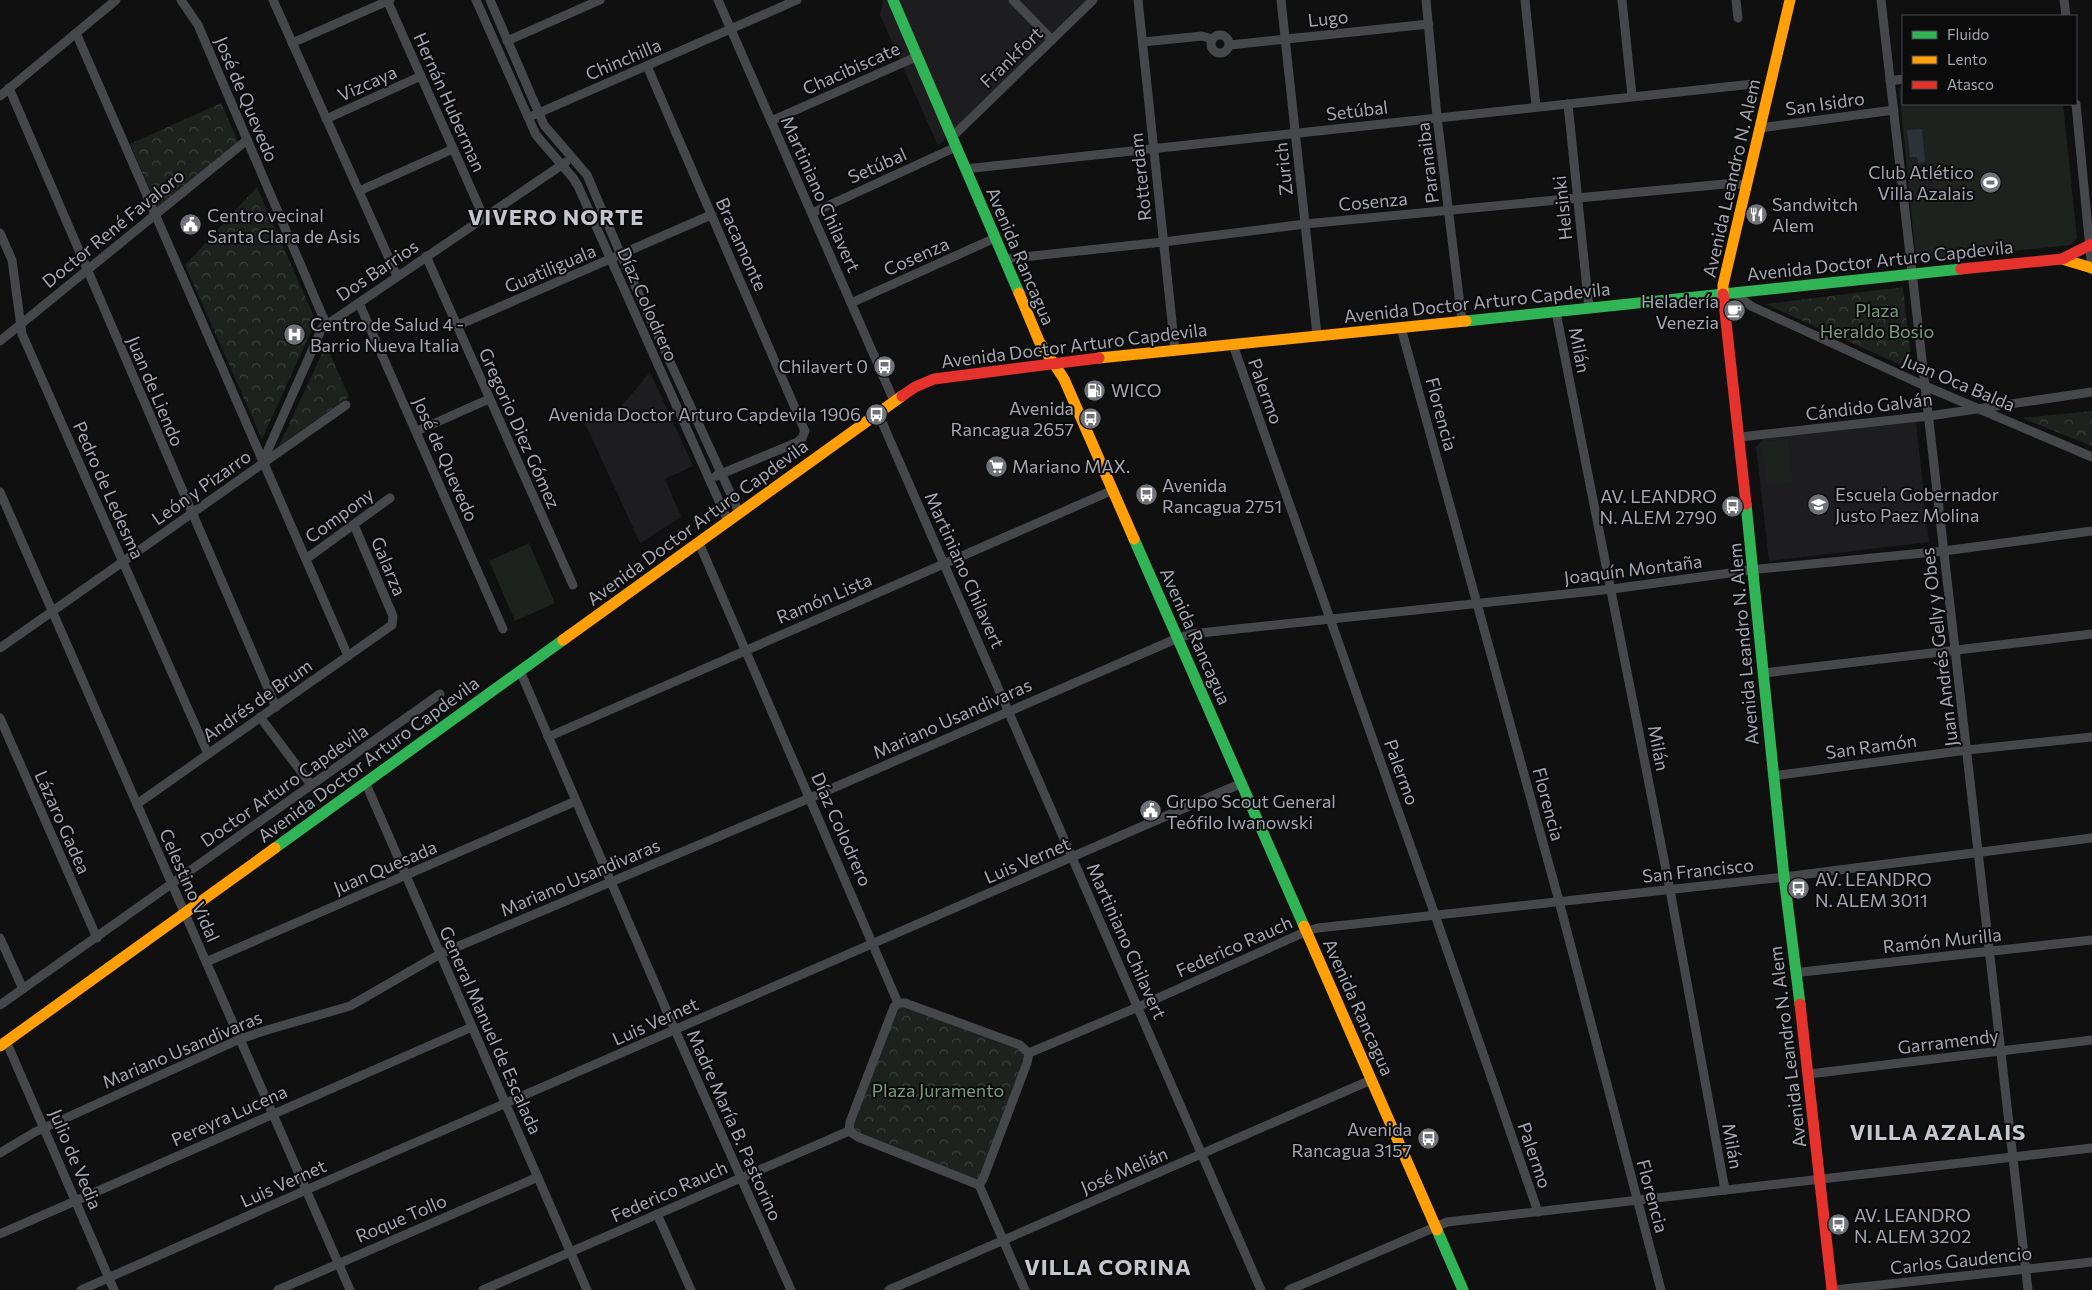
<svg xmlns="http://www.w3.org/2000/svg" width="2092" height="1290" font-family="Commissioner,sans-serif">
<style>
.built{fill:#1d1d1f}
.grass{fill:#1d221e}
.forest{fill:url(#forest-crowns)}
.water{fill:#2c3338}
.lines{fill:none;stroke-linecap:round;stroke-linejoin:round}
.street{stroke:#46474b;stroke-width:9}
.fast{stroke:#30b455;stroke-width:11}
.slow{stroke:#ff9f0a;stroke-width:11}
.jam{stroke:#e5322d;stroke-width:11}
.labels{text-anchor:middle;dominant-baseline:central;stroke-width:4;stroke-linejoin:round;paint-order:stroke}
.street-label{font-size:18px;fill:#a3a7b1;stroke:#0b0b0c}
.poi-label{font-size:18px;fill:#a3a7b1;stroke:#0b0b0c;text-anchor:start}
.park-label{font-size:18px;fill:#7b9a7e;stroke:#0b0b0c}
.district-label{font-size:22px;font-weight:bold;letter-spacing:1px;fill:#c3c6cd;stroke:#0b0b0c}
</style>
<defs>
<pattern id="forest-crowns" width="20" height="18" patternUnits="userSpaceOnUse" patternTransform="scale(1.25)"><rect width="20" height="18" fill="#1d221e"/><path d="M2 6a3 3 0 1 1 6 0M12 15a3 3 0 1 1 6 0" fill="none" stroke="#3b3f3c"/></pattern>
</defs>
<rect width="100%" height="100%" fill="#101011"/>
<g class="built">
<path d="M 883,0 L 1088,0 L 938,146 L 880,15 Z"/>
<path d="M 650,372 L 693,466 L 665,479 L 681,517 L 640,543 L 585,423 L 620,408 Z"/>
<path d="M 1916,422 L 1929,542 L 1769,561 L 1756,447 L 1763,439 Z"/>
</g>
<g class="grass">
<path d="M 1903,83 L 1903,104 L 2063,104 L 2077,238 L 2071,245 L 1916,261 L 1899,89 Z"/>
<path d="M 1788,439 L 1793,482 L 1767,485 L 1762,442 Z"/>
<path d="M 529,543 L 555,603 L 515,621 L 489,561 Z"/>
</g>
<g class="forest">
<path d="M 221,103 L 239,144 L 158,209 L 130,144 Z"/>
<path d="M 257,187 L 316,321 L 262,439 L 185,265 Z"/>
<path d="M 1903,287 L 1912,370 L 1765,304 Z"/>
<path d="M 326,345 L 349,397 L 279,446 Z"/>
<path d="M 2092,411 L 2092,446 L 2022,418 Z"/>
<path d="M 898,1003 L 1029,1053 L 979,1185 L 849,1131 Z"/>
</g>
<path class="water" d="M 1922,129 L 1925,162 L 1918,163 L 1917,157 L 1910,157 L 1907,130 Z"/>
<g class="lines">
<g class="street">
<path d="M 181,0 L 198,25 L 326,324"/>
<path d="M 273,0 L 397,276"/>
<path d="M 387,0 L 484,218"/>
<path d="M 476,0 L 536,135 L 573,178 L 578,186 L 728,521"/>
<path d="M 490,0 L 544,125 L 587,175 L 621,255 L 739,512"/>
<path d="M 718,0 L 894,401"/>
<path d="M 1013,0 L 1052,40"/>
<path d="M 1138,0 L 1175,350"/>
<path d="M 1281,0 L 1317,335"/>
<path d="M 1426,0 L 1437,117 L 1462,321"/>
<path d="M 1525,0 L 1536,106"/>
<path d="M 1622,0 L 1632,96"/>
<path d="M 1736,0 L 1738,18"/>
<path d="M 1881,0 L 2028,1290"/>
<path d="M 2064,0 L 2066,16"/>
<path d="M 76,33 L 348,656"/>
<circle cx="1220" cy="44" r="9"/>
<path d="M 507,41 L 600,0"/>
<path d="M 1143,42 L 1202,36 L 1212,39"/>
<path d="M 292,43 L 390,0"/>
<path d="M 1230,45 L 1429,24"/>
<path d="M 647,66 L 805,431 L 802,438 L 798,442 L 716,476"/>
<path d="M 1890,81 L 1903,79"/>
<path d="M 9,88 L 276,707"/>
<path d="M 0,96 L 116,0"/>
<path d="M 1568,104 L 1589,309"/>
<path d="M 2076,104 L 2092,270"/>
<path d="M 534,115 L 797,0"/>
<path d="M 326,119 L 421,76"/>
<path d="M 771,121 L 916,57"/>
<path d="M 1760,128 L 1894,110"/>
<path d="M 952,137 L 1093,0"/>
<path d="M 965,169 L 1753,84"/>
<path d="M 359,191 L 453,149"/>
<path d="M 812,213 L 956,147"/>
<path d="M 0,233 L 12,260 L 22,334 L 208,754"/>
<path d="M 426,256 L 573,585"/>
<path d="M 1004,259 L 1163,242 L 1305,224 L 1735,183 L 1746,186"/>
<path d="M 1734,293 L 1751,306 L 1925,386 L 2092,457"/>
<path d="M 359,303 L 503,629"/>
<path d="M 851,303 L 995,238"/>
<path d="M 1556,312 L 1670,890 L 1725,1190"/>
<path d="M 456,326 L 711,215"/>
<path d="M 1401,328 L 1559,901 L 1661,1290"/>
<path d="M 0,341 L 247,140"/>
<path d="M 1233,345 L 1435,915 L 1538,1212"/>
<path d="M 878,413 L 1261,1290"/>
<path d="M 417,431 L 489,399"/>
<path d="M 1740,437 L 1929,416 L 2092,392"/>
<path d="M 263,461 L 322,328 L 566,162"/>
<path d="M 0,492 L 350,1290"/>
<path d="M 699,543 L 898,1003"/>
<path d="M 306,559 L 390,498"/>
<path d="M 0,648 L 346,405"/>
<path d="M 520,671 L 675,1030 L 791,1290"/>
<path d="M 1764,673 L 2092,634"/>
<path d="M 260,717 L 312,786"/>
<path d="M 0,718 L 97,938"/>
<path d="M 548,737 L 1113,490"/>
<path d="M 1773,776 L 1967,750 L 2092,737"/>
<path d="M 366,784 L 587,1290"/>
<path d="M 137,804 L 392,625 L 393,616 L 354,525"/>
<path d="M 0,938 L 23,989"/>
<path d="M 206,962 L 576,801"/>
<path d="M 1796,974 L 1802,972 L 2092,940"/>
<path d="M 898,1003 L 905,1003 L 1020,1045 L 1029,1053"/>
<path d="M 0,1005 L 440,694"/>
<path d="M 6,1041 L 114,1290"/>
<path d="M 1029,1053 L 1138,1007 L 1307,931 L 1318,928 L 1784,877 L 2092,838"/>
<path d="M 1809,1074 L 2092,1040"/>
<path d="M 849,1131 L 858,1137 L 979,1185"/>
<path d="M 849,1131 L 850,1122 L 894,1007 L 898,1003"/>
<path d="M 0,1153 L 35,1132 L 240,1039 L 267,1030 L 350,1006 L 440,954 L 810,798 L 1178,638 L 1191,634 L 1612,589 L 1759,569 L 1944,551 L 2092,531"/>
<path d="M 979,1185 L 983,1179 L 1027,1063 L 1029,1053"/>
<path d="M 979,1185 L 1025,1290"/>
<path d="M 657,1214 L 691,1290"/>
<path d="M 0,1234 L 472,1027"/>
<path d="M 81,1290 L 306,1190 L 1242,783"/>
<path d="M 278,1290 L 538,1177"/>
<path d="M 483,1290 L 849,1131"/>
<path d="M 889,1290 L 1371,1080"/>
<path d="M 1289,1290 L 1447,1222 L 2092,1148"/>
<path d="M 1834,1290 L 2092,1262"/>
</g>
<g class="fast">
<path d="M 893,0 L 1019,293"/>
<path d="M 1466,321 L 1961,269"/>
<path d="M 1746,504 L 1784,877 L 1800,1004"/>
<path d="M 1134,539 L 1304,926"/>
<path d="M 275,848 L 563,640"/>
<path d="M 1437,1230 L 1463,1290"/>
</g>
<g class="slow">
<path d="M 2062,259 L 2092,268"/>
<path d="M 1019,293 L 1039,341 L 1064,379 L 1134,539"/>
<path d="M 1723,294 L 1723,285 L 1790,0"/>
<path d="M 1099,358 L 1466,321"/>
<path d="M 563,640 L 902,396"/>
<path d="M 1304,926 L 1437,1230"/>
<path d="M 0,1046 L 275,848"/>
</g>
<g class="jam">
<path d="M 1961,269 L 2062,259 L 2092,244"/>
<path d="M 1723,294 L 1746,504"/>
<path d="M 902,396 L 915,387 L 934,379 L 1099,358"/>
<path d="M 1800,1004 L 1832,1290"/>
</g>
</g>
<defs>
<symbol id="stadium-disc" viewBox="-11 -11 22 22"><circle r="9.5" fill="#707279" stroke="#0b0b0c"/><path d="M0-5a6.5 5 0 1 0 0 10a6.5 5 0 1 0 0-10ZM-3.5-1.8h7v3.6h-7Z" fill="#fff"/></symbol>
<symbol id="restaurant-disc" viewBox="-11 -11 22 22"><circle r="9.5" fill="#707279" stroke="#0b0b0c"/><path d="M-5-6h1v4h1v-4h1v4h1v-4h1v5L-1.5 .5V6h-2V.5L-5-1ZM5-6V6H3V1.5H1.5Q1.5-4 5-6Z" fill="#fff"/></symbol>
<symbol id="civic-disc" viewBox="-11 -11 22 22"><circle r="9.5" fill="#707279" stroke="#0b0b0c"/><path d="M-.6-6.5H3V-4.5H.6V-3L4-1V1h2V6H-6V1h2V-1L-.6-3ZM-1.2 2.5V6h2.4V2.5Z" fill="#fff"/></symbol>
<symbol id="cafe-disc" viewBox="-11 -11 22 22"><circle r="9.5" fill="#707279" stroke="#0b0b0c"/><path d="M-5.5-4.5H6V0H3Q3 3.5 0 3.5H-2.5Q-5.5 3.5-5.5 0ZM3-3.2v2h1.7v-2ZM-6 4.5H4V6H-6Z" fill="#fff"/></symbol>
<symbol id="hospital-disc" viewBox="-11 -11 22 22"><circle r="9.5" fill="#707279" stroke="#0b0b0c"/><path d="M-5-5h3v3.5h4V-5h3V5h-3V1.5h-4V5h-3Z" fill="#fff"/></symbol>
<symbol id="bus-disc" viewBox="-11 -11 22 22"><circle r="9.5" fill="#707279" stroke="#0b0b0c"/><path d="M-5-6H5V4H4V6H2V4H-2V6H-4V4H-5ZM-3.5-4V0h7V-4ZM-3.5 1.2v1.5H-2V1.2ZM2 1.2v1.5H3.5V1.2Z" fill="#fff"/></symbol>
<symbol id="fuel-disc" viewBox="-11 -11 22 22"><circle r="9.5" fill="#707279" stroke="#0b0b0c"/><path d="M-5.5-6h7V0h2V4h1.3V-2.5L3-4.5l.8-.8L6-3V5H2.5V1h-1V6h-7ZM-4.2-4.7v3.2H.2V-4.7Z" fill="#fff"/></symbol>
<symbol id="supermarket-disc" viewBox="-11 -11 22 22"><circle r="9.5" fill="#707279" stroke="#0b0b0c"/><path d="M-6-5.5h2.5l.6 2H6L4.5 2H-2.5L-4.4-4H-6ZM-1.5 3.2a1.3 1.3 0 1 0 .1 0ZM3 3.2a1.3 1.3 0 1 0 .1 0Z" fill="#fff"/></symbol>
<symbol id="school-disc" viewBox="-11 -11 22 22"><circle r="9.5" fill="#707279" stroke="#0b0b0c"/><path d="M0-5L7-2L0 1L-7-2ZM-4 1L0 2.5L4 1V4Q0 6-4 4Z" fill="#fff"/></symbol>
</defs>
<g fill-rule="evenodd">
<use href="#stadium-disc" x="1978" y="170" width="25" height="25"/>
<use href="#restaurant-disc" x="1744" y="202" width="25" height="25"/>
<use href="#civic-disc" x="178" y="212" width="25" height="25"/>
<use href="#cafe-disc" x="1722" y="298" width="25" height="25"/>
<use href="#hospital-disc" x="282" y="322" width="25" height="25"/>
<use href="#bus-disc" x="872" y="354" width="25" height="25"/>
<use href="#fuel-disc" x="1082" y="378" width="25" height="25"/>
<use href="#bus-disc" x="864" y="402" width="25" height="25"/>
<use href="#bus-disc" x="1078" y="406" width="25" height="25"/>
<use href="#supermarket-disc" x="984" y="454" width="25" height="25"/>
<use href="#bus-disc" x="1134" y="482" width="25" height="25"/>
<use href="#school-disc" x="1806" y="492" width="25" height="25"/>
<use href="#bus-disc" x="1720" y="494" width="25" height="25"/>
<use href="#civic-disc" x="1138" y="798" width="25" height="25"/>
<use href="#bus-disc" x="1786" y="876" width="25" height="25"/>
<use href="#bus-disc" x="1416" y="1126" width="25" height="25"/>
<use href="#bus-disc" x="1826" y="1212" width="25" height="25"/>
</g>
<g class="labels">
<g class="street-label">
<text transform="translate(1328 18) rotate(-6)">Lugo</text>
<text transform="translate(1011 57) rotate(-44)">Frankfort</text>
<text transform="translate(623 59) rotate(-23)">Chinchilla</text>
<text transform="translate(851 68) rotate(-24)">Chacibiscate</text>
<text transform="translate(367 83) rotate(-24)">Vizcaya</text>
<text transform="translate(247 99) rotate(67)">José de Quevedo</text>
<text transform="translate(450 102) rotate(66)">Hernán Huberman</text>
<text transform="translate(1825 103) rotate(-8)">San Isidro</text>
<text transform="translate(1357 110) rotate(-7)">Setúbal</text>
<text transform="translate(1427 163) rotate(-97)">Paranaiba</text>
<text transform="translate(877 165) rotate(-24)">Setúbal</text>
<text transform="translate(1283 169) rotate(-96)">Zurich</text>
<text transform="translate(1140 177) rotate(-96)">Rotterdam</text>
<text transform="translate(1731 178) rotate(-77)">Avenida Leandro N. Alem</text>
<text transform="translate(821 194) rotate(66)">Martiniano Chilavert</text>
<text transform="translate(1373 201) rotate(-5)">Cosenza</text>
<text transform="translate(1562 208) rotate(-96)">Helsinki</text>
<text transform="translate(113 228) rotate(-39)">Doctor René Favaloro</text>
<text transform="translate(742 244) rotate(66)">Bracamonte</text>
<text transform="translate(916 256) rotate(-24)">Cosenza</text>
<text transform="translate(1021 256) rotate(67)">Avenida Rancagua</text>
<text transform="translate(1880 260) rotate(-6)">Avenida Doctor Arturo Capdevila</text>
<text transform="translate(550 268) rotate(-23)">Guatiliguala</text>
<text transform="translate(377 270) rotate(-34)">Dos Barrios</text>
<text transform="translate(1477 302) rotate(-6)">Avenida Doctor Arturo Capdevila</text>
<text transform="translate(648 304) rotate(66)">Díaz Colodrero</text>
<text transform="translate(1074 345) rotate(-7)">Avenida Doctor Arturo Capdevila</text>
<text transform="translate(1580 350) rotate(79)">Milán</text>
<text transform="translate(1959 382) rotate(23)">Juan Oca Balda</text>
<text transform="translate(156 391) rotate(67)">Juan de Liendo</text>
<text transform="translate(1266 391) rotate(70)">Palermo</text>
<text transform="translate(1869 406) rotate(-7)">Cándido Galván</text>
<text transform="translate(1442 414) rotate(75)">Florencia</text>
<text transform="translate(520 428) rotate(66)">Gregorio Diez Gómez</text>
<text transform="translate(446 459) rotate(66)">José de Quevedo</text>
<text transform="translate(201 487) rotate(-35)">León y Pizarro</text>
<text transform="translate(109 490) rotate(66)">Pedro de Ledesma</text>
<text transform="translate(339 515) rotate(-36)">Compony</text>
<text transform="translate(697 522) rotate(-36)">Avenida Doctor Arturo Capdevila</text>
<text transform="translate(389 566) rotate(67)">Galarza</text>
<text transform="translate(1633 569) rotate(-7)">Joaquín Montaña</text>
<text transform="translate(965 570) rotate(66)">Martiniano Chilavert</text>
<text transform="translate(824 598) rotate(-23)">Ramón Lista</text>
<text transform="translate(1196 636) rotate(66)">Avenida Rancagua</text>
<text transform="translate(1743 644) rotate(-95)">Avenida Leandro N. Alem</text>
<text transform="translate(1939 647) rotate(-97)">Juan Andrés Gelly y Obes</text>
<text transform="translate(257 700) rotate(-35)">Andrés de Brum</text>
<text transform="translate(952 718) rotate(-24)">Mariano Usandivaras</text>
<text transform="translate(1871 746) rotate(-8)">San Ramón</text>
<text transform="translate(1659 748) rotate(79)">Milán</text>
<text transform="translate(368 759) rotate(-36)">Avenida Doctor Arturo Capdevila</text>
<text transform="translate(1402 772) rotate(70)">Palermo</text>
<text transform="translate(284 785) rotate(-35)">Doctor Arturo Capdevila</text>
<text transform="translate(1549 804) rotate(75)">Florencia</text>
<text transform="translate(63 822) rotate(66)">Lázaro Gadea</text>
<text transform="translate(842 829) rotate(66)">Díaz Colodrero</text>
<text transform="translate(1027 860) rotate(-23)">Luis Vernet</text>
<text transform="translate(385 867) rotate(-23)">Juan Quesada</text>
<text transform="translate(1698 870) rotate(-6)">San Francisco</text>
<text transform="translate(580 877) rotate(-23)">Mariano Usandivaras</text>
<text transform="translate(190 885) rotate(66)">Celestino Vidal</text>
<text transform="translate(1942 940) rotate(-6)">Ramón Murilla</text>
<text transform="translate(1127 941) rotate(66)">Martiniano Chilavert</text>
<text transform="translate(1234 946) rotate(-24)">Federico Rauch</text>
<text transform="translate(1359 1007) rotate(66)">Avenida Rancagua</text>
<text transform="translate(655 1021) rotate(-24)">Luis Vernet</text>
<text transform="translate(491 1030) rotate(66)">General Manuel de Escalada</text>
<text transform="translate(1948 1041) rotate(-7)">Garramendy</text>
<text transform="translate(1787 1047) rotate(-97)">Avenida Leandro N. Alem</text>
<text transform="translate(182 1049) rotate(-23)">Mariano Usandivaras</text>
<text transform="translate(229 1115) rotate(-24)">Pereyra Lucena</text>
<text transform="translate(735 1125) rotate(66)">Madre María B. Pastorino</text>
<text transform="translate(1733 1146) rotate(80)">Milán</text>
<text transform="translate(1535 1155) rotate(71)">Palermo</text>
<text transform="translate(76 1159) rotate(67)">Julio de Vedia</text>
<text transform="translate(1124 1170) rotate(-23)">José Melián</text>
<text transform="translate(283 1183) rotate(-24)">Luis Vernet</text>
<text transform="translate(669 1191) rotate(-24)">Federico Rauch</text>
<text transform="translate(1653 1196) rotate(75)">Florencia</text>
<text transform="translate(401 1218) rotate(-23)">Roque Tollo</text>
<text transform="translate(1961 1260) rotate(-6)">Carlos Gaudencio</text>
</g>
<g class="poi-label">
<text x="1974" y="172" text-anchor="end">Club Atlético<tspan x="1974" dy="21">Villa Azalais</tspan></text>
<text x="1772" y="204">Sandwitch<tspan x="1772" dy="21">Alem</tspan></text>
<text x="207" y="215">Centro vecinal<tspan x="207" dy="21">Santa Clara de Asis</tspan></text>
<text x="1719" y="301" text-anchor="end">Heladería<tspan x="1719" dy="21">Venezia</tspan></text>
<text x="310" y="324">Centro de Salud 4 -<tspan x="310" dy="21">Barrio Nueva Italia</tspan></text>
<text x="868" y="366" text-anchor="end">Chilavert 0</text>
<text x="1111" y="390">WICO</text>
<text x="1074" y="408" text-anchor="end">Avenida<tspan x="1074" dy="21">Rancagua 2657</tspan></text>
<text x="861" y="414" text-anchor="end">Avenida Doctor Arturo Capdevila 1906</text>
<text x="1012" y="466">Mariano MAX.</text>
<text x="1162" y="485">Avenida<tspan x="1162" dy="21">Rancagua 2751</tspan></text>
<text x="1835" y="494">Escuela Gobernador<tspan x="1835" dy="21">Justo Paez Molina</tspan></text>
<text x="1717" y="496" text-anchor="end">AV. LEANDRO<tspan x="1717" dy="21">N. ALEM 2790</tspan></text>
<text x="1166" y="801">Grupo Scout General<tspan x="1166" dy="21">Teófilo Iwanowski</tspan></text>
<text x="1815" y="879">AV. LEANDRO<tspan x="1815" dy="21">N. ALEM 3011</tspan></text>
<text x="1412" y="1129" text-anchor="end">Avenida<tspan x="1412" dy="21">Rancagua 3157</tspan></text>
<text x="1854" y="1215">AV. LEANDRO<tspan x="1854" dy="21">N. ALEM 3202</tspan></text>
</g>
<g class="park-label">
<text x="1877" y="310">Plaza<tspan x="1877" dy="21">Heraldo Bosio</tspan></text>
<text x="938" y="1090">Plaza Juramento</text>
</g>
<g class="district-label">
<text x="556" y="216">VIVERO NORTE</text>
<text x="1938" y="1131">VILLA AZALAIS</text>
<text x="1108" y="1266">VILLA CORINA</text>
</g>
</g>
<rect x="1902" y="15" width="175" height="90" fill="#0b0b0c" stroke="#48494e"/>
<rect x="1912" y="31" width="25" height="8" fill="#30b455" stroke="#48494e"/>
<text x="1947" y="40" font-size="15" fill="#a3a7b1">Fluido</text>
<rect x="1912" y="56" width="25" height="8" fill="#ff9f0a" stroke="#48494e"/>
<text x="1947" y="65" font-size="15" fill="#a3a7b1">Lento</text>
<rect x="1912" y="81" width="25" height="8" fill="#e5322d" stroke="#48494e"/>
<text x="1947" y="90" font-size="15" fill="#a3a7b1">Atasco</text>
</svg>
